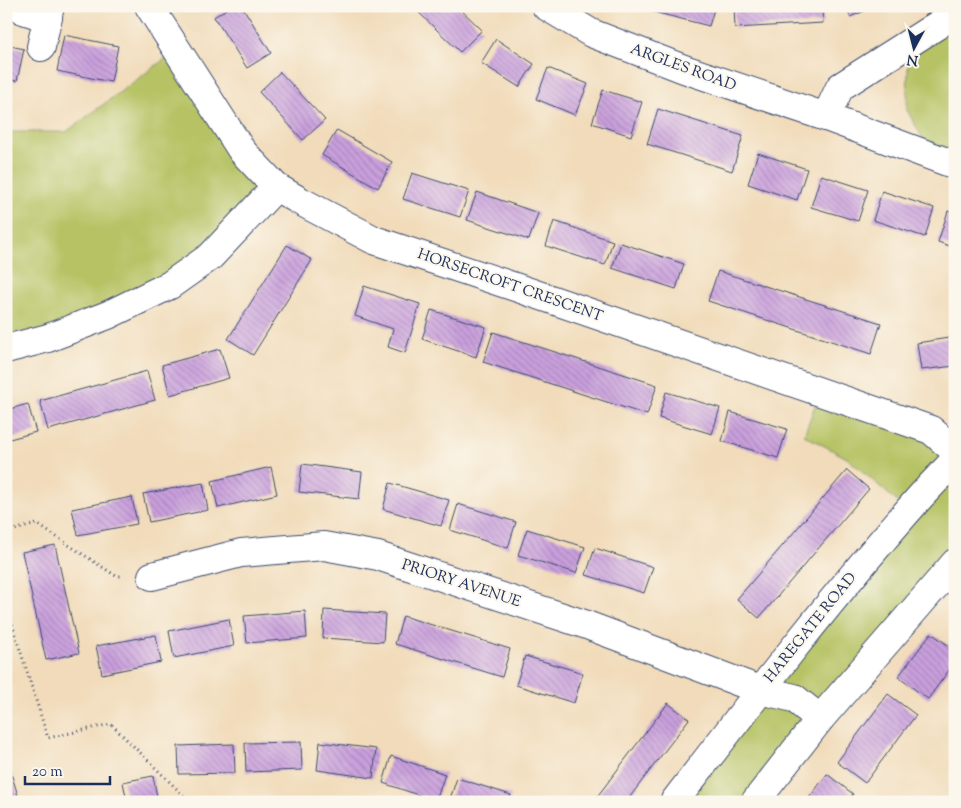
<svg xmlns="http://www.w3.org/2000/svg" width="961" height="808" font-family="'Sorts Mill Goudy',serif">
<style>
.grass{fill:#b6c263;stroke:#687860}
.building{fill:url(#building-back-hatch)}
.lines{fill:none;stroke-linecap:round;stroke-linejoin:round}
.minor-casing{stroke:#3b496c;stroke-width:30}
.path{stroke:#3b496c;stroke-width:3;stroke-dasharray:1 4;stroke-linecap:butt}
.minor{stroke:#fff;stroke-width:28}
.labels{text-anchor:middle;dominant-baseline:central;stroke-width:4;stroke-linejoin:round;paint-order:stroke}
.street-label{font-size:15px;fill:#1b2f5e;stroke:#fbf7ec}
</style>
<defs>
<pattern id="building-back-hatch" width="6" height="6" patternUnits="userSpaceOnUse" patternTransform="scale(1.25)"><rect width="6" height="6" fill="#caa0dd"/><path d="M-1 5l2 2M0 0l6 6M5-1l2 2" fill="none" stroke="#a383b6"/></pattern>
</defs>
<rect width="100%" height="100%" fill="#fbf7ec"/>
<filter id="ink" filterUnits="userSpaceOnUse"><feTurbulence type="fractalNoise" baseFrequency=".02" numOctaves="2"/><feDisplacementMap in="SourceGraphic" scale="10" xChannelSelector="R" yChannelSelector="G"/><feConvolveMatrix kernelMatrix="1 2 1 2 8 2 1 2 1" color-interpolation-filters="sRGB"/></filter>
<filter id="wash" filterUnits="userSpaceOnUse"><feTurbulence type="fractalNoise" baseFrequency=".0096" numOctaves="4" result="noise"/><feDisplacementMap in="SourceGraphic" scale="20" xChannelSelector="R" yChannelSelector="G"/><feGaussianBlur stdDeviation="1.12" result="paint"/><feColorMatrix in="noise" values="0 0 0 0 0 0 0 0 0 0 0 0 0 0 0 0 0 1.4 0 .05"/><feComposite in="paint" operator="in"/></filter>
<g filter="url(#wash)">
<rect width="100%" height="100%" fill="#f1dbba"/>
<g class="grass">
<path d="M 955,14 L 955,165 L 933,157 L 907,110 L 908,65 L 918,38 Z"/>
<path d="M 177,50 L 276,187 L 211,256 L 6,349 L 6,132 L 66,132 Z"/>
<path d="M 820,392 L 955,451 L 955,563 L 755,802 L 674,802 L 908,511 L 847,458 L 804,435 Z"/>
</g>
<g id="blocks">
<g class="building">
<path d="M 231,6 L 242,6 L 271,53 L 247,68 L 214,17 Z"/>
<path d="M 412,6 L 457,6 L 482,30 L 460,52 Z"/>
<path d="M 651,6 L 715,6 L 709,26 L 650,11 Z"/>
<path d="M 734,6 L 822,6 L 823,23 L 735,28 Z"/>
<path d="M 846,6 L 876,6 L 850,17 Z"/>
<path d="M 64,35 L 118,46 L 111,82 L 57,71 Z"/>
<path d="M 496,39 L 534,64 L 519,87 L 481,63 Z"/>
<path d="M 6,45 L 24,49 L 17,81 L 6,79 Z"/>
<path d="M 548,68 L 588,84 L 575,115 L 536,99 Z"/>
<path d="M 280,72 L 325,120 L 303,140 L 259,92 Z"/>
<path d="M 603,90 L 642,102 L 631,136 L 592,123 Z"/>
<path d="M 658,109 L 743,136 L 732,171 L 647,144 Z"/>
<path d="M 337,130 L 392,162 L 378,188 L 322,155 Z"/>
<path d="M 758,153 L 807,169 L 797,200 L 748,184 Z"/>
<path d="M 412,173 L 469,191 L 460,217 L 403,199 Z"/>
<path d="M 821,175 L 868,190 L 858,221 L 811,207 Z"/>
<path d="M 882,191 L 934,208 L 925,237 L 873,220 Z"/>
<path d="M 477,192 L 538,213 L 529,240 L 467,220 Z"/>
<path d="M 948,211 L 955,213 L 955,248 L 938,242 Z"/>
<path d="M 554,221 L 613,241 L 605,265 L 546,246 Z"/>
<path d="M 621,243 L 684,264 L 676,289 L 612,268 Z"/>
<path d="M 287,245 L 312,260 L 253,355 L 228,339 Z"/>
<path d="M 718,271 L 881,323 L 871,354 L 708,301 Z"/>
<path d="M 364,286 L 420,304 L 405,353 L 388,347 L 393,329 L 355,316 Z"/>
<path d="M 431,310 L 486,327 L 476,357 L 422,339 Z"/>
<path d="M 493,332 L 657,385 L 647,415 L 483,362 Z"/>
<path d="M 955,337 L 955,366 L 921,370 L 917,343 Z"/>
<path d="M 220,349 L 229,378 L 170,395 L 162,365 Z"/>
<path d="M 147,371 L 155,400 L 48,430 L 40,401 Z"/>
<path d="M 666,392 L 720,408 L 712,434 L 659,418 Z"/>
<path d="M 28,404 L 36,432 L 6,440 L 6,410 Z"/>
<path d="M 730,412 L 787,429 L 778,458 L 722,441 Z"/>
<path d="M 302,464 L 362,472 L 359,499 L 299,492 Z"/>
<path d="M 271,467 L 277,494 L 218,508 L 212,481 Z"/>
<path d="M 847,470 L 869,489 L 759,618 L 737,599 Z"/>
<path d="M 203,483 L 208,510 L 149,522 L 143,494 Z"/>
<path d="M 390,483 L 449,500 L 441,526 L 383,509 Z"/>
<path d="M 132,497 L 137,524 L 78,535 L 72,509 Z"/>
<path d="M 458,504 L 516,522 L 508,548 L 450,530 Z"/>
<path d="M 527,529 L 585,547 L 576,573 L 518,555 Z"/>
<path d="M 55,545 L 79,653 L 46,660 L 22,552 Z"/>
<path d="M 595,548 L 653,567 L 644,593 L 586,575 Z"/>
<path d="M 324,610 L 385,614 L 383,642 L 323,638 Z"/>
<path d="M 305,611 L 307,638 L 247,643 L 244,616 Z"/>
<path d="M 403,616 L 510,649 L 502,677 L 395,644 Z"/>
<path d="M 229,619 L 234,646 L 174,658 L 169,631 Z"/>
<path d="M 931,633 L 955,650 L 955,662 L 928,699 L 898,677 Z"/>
<path d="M 156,635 L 161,662 L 102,674 L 96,646 Z"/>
<path d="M 525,656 L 583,673 L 574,703 L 516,685 Z"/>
<path d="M 888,694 L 916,715 L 865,783 L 837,762 Z"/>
<path d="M 668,703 L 689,719 L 626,802 L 593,802 Z"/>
<path d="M 301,742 L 302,770 L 246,772 L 245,743 Z"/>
<path d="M 320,742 L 376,749 L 373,778 L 317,770 Z"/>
<path d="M 234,744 L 235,773 L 179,774 L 178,746 Z"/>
<path d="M 391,756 L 445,774 L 436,801 L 383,783 Z"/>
<path d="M 6,760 L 7,760 L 20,802 L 6,802 Z"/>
<path d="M 827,774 L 853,794 L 847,802 L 806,802 Z"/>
<path d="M 153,776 L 158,802 L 127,802 L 123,782 Z"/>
<path d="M 457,778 L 511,795 L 509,802 L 449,802 Z"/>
</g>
</g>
</g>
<g filter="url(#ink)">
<use href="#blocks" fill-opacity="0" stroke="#3b496c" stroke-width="1"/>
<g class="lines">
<defs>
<g id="minor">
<path d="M 149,6 L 242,151 L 276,187 L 300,201 L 374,240 L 515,287 L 931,430 L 955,451"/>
<path d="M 546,6 L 591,33 L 684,69 L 826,117 L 955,165"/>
<path d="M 23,10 L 48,18"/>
<path d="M 41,47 L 50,6"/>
<path d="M 826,117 L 840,87 L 955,14"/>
<path d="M 6,349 L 48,338 L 108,315 L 170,285 L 211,256 L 276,187"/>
<path d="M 152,576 L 241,553 L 324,546 L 378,556 L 584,624 L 760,690 L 794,698 L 820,719"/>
<path d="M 674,802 C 754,698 834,594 921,496 C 932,484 944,472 955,460"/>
<path d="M 755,802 L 820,719 L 955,563"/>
</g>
</defs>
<use href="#minor" class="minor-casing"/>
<g class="path">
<path d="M 6,532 L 37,524 L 116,576 L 124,576"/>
<path d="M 6,600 L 15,634 L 48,738 L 111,724 L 190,802"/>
</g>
<use href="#minor" class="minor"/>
</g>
</g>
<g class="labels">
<g class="street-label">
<text transform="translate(683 68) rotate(20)">ARGLES ROAD</text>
<text transform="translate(510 286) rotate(19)">HORSECROFT CRESCENT</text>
<text transform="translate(461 584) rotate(18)">PRIORY AVENUE</text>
<text transform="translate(811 628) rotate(-51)">HAREGATE ROAD</text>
</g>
</g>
<rect width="961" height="808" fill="none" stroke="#fbf7ec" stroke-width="25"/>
<g transform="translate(914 48) rotate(187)" stroke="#fbf7ec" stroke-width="4" paint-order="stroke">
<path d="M0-4L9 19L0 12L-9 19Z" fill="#1b2f5e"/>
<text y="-8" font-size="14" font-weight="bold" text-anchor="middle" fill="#1b2f5e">N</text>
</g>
<path d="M25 776v8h85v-8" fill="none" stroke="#1b2f5e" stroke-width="2.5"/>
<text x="32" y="776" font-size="15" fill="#1b2f5e" stroke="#fbf7ec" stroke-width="4" paint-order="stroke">20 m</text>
</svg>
